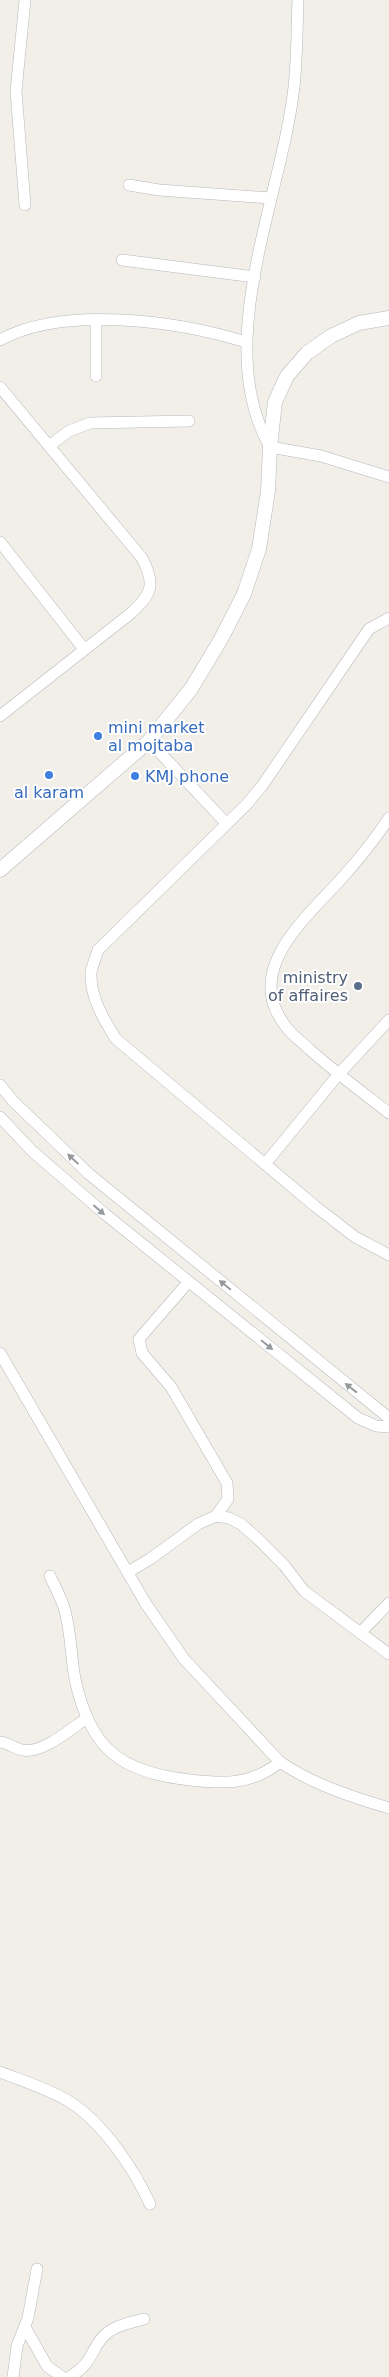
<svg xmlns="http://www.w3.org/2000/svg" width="389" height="2377" font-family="'DejaVu Sans',sans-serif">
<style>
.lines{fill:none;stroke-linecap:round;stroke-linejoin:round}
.minor-casing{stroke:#b5b8bc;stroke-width:12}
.tertiary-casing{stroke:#b5b8bc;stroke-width:15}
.minor{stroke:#fff;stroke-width:11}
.tertiary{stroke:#fff;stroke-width:14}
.oneway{fill:#979a9d}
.shop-dot{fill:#3f7fe0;stroke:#fff;stroke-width:2}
.service-dot{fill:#5c6f8a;stroke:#fff;stroke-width:2}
.labels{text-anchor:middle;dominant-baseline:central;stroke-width:4;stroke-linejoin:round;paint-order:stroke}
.shop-label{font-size:16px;fill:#366cbe;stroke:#fff;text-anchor:start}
.service-label{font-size:16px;fill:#4e5e75;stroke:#fff;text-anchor:end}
</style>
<rect width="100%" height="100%" fill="#f1efe8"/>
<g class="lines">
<defs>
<g id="minor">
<path d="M 298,0 C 297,29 297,59 294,87 C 282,196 211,344 270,447 L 321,456 L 389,477"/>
<path d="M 129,185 L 159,190 L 271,198"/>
<path d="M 25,205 L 16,91 L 25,0"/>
<path d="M 122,260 L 255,277"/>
<path d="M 96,321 L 96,376"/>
<path d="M 0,340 C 63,305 178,321 246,342"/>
<path d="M 0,387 L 142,558 C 156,585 152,594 130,614 L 0,716"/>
<path d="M 49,446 L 69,431 L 90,423 L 189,421"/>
<path d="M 0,542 L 84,649"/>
<path d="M 389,618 L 369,629 L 262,786 L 246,805 L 98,950 C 96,957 92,966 91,973 C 90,997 104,1020 116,1039 L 315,1206 L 355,1237 L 389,1255"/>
<path d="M 149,741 L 226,823"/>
<path d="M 389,818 C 375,839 359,859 342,878 C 307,917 240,971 287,1028 C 293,1036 302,1042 309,1049 C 335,1072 362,1092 389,1113"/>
<path d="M 0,1085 L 13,1101 L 89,1174 L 389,1418"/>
<path d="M 0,1117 L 32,1151 L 105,1214 L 358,1418 L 376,1426 L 389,1427"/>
<path d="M 265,1164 L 338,1075 L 389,1020"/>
<path d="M 184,1287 L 139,1339 L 142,1353 L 171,1387 L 227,1483 L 228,1499 L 216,1516"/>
<path d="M 0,1353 L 146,1604 L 184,1659 L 280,1762 C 312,1784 352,1797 389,1808"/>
<path d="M 128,1572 L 150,1559 L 198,1524 L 216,1516 L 229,1518 L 241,1524 L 257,1538 L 284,1565 L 304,1591 L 389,1654"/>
<path d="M 50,1576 C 55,1587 62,1599 65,1611 C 71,1633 71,1657 75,1679 C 90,1749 120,1772 190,1780 C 224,1784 252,1785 280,1762"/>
<path d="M 360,1633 L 389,1603"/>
<path d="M 0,1742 C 8,1743 14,1748 22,1750 C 41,1755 72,1728 87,1718"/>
<path d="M 0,2072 C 23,2081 49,2089 70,2102 C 103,2123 134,2169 150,2204"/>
<path d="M 25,2327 L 47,2366 L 62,2377"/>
<path d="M 13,2377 L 17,2346 L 28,2318 L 37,2269"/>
<path d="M 69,2377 C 95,2363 90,2347 107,2333 C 116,2325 133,2322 144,2319"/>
</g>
<path id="tertiary" d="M 0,870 L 149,741 L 191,689 L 221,639 L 244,594 L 259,549 L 268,491 L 270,447 L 275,402 L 287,376 L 307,353 L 331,336 L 359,323 L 389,318"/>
</defs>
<use href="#minor" class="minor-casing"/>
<use href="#tertiary" class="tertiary-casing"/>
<use href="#minor" class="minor"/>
<use href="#tertiary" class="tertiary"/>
</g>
<defs><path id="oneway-solid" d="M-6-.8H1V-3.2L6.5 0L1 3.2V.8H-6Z" transform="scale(1.25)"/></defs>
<g class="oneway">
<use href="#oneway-solid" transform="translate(73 1159) rotate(-137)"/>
<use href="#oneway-solid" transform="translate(99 1210) rotate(41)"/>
<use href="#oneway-solid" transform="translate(225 1285) rotate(-141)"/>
<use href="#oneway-solid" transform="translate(267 1345) rotate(39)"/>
<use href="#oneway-solid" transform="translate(351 1388) rotate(-142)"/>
</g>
<g class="shop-dot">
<circle cx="98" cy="736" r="5"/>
<circle cx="49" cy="775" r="5"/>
<circle cx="135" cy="776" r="5"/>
</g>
<circle class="service-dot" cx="358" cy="986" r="5"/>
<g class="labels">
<g class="shop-label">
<text x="108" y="727">mini market<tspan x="108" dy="18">al mojtaba</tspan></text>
<text x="145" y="776">KMJ phone</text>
<text x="49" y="792" text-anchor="middle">al karam</text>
</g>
<g class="service-label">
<text x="348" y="977">ministry<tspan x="348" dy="18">of affaires</tspan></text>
</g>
</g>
</svg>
